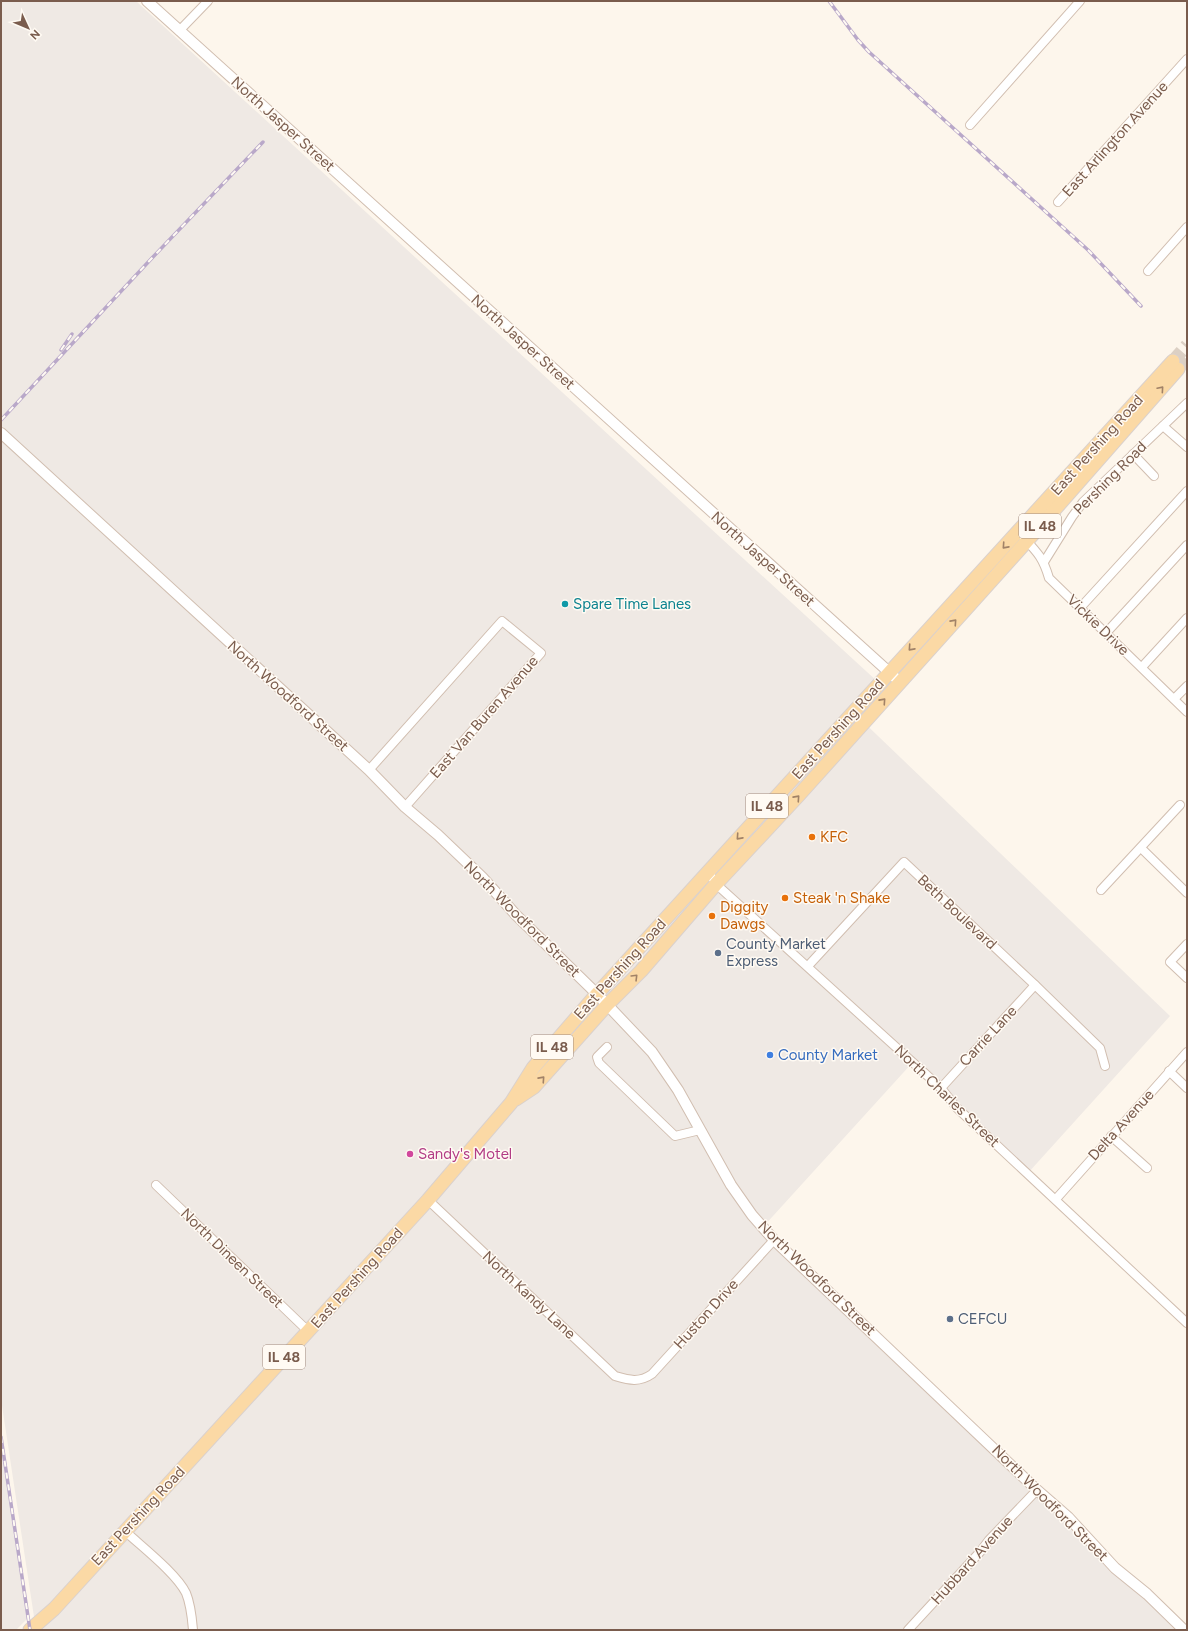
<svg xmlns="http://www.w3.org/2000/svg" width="1188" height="1631" font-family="Figtree,sans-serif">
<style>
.industrial{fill:#efe9e4}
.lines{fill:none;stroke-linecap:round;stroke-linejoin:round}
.primary-tunnel{stroke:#dcd0c4;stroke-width:13;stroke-dasharray:13 6;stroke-linecap:butt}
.minor-casing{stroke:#d1beb0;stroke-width:10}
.tertiary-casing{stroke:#d1beb0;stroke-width:12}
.primary-casing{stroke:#dad1cd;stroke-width:15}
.minor{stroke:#fff;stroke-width:8}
.tertiary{stroke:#fff;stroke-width:10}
.primary{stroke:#fbd9a5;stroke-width:13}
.rail-casing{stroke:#b9a8c9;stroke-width:3.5}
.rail{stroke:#fffaf3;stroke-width:2;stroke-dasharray:6;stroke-linecap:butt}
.oneway{stroke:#a18267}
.culture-dot{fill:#0f9aa8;stroke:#fffaf3;stroke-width:1.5}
.food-dot{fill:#e8710a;stroke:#fffaf3;stroke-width:1.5}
.service-dot{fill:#5c6f8a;stroke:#fffaf3;stroke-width:1.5}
.shop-dot{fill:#3f7fe0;stroke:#fffaf3;stroke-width:1.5}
.hotel-dot{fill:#d1479c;stroke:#fffaf3;stroke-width:1.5}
.labels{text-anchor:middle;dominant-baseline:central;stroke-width:3;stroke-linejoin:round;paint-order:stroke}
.shield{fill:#fffaf3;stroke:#a28b7f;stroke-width:1}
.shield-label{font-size:14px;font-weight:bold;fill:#7a5c4d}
.street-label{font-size:15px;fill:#7a5c4d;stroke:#fffaf3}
.culture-label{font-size:15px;fill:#0d838f;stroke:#fffaf3;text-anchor:start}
.food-label{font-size:15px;fill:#c56008;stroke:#fffaf3;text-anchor:start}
.service-label{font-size:15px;fill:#4e5e75;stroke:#fffaf3;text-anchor:start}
.shop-label{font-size:15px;fill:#366cbe;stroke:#fffaf3;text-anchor:start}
.hotel-label{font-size:15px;fill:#b23c85;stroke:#fffaf3;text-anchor:start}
</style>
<rect width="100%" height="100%" fill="#fdf6ec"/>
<g class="industrial">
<path d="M 1,1 L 136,1 L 879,683 L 853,712 L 1170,1016 L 1028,1173 L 913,1062 L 763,1227 L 1184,1630 L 36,1630 L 1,1399 Z"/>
<path d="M 1,1437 L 28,1618 L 16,1630 L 1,1630 Z"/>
</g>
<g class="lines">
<g class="primary-tunnel">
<path d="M 1173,361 L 1187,345"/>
<path d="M 1178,369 L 1187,359"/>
</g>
<defs>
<g id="minor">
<path d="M 179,31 L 208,1"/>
<path d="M 970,125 L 1080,1"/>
<path d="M 1058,202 L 1187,59"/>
<path d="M 1148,271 L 1187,227"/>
<path d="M 1163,426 L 1187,447"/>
<path d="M 1133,454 L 1154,476"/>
<path d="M 1024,538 C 1038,553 1043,558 1049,578 L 1187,712"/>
<path d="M 1044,562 L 1072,517 L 1083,502 L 1187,403"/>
<path d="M 1080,608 L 1187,491"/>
<path d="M 1106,633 L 1187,545"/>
<path d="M 1142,667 L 1187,618"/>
<path d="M 1174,699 L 1187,686"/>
<path d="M 369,770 L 502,621 L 541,653 L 405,807"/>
<path d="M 1141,848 L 1187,893"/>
<path d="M 708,871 L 716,884 L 941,1088 L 956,1107 L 1187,1323"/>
<path d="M 1101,890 L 1180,805"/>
<path d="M 1187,944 L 1170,962 L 1187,978"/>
<path d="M 808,966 L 904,862 L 1035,985 L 1100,1048 L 1105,1066"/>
<path d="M 607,1047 L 597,1057 L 599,1063 L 675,1136 L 700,1130"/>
<path d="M 1169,1071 L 1187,1088"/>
<path d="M 941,1088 L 1035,985"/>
<path d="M 1111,1136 L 1147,1168"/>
<path d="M 156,1185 L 308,1331"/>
<path d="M 1056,1199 L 1187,1052"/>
<path d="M 428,1200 L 615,1376 C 629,1380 639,1383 652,1374 L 774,1240"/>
<path d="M 125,1531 C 142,1547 176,1573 186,1593 C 191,1605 192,1618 193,1630"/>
<path d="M 908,1630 L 980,1552 L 989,1540 L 1037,1490"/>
</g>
<g id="tertiary">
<path d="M 147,1 L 900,682"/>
<path d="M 1,433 L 369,770 L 405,807 L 438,835 L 482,877 L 516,915 L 597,994 L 652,1052 L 678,1090 L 731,1185 L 752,1215 L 774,1240 L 1037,1490 L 1068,1517 L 1115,1568 L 1147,1594 L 1184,1630"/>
</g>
<g id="primary">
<path d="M 516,1099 L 534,1087 L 607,1005 L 641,971 L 716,884 L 798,796 L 1027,541 L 1178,369"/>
<path d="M 30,1630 L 54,1609 L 428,1200 L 511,1103 L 533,1068 L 597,994 L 1173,361"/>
</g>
</defs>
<use href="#minor" class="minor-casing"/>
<use href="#tertiary" class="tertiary-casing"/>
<use href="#primary" class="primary-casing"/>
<use href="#minor" class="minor"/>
<use href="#tertiary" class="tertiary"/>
<use href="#primary" class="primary"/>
<defs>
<g id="rail">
<path d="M 829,1 L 858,40 L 869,52 L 1088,250 L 1141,306"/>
<path d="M 61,350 L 72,334"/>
<path d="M 1,420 L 152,258 L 263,142"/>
<path d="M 1,1437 L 30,1630"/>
</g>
</defs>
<use href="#rail" class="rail-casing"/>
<use href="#rail" class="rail"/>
</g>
<defs><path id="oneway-chevron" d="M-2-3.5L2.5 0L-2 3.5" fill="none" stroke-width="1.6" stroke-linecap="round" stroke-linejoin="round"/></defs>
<g class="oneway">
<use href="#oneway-chevron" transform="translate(1161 389) rotate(-49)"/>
<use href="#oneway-chevron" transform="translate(1005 546) rotate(132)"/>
<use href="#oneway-chevron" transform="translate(954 622) rotate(-48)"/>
<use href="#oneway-chevron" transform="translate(911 648) rotate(132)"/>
<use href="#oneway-chevron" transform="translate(883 701) rotate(-48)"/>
<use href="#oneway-chevron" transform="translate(797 798) rotate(-48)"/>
<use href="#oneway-chevron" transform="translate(739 837) rotate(132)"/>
<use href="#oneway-chevron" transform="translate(635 977) rotate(-45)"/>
<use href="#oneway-chevron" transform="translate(542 1079) rotate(-48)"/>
</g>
<circle class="culture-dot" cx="565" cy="604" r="4"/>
<g class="food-dot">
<circle cx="812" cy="837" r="4"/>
<circle cx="785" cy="898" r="4"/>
<circle cx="712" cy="916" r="4"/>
</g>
<g class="service-dot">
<circle cx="718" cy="953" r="4"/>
<circle cx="950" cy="1319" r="4"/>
</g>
<circle class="shop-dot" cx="770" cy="1055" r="4"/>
<circle class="hotel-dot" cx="410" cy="1154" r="4"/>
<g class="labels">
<g class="shield">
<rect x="1019" y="514" width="42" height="24" rx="3"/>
<rect x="746" y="794" width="42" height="24" rx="3"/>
<rect x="531" y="1035" width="42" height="24" rx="3"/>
<rect x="263" y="1345" width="42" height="24" rx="3"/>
</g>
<g class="shield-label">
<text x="1040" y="526">IL 48</text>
<text x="767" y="806">IL 48</text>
<text x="552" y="1047">IL 48</text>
<text x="284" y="1357">IL 48</text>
</g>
<g class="street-label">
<text transform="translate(283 124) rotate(42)">North Jasper Street</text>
<text transform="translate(1115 139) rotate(-48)">East Arlington Avenue</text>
<text transform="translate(523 342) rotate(42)">North Jasper Street</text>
<text transform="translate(1097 445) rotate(-48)">East Pershing Road</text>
<text transform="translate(1110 478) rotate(-45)">Pershing Road</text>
<text transform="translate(763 559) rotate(42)">North Jasper Street</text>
<text transform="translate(1098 625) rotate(44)">Vickie Drive</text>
<text transform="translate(288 696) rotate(42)">North Woodford Street</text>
<text transform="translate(484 717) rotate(-49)">East Van Buren Avenue</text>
<text transform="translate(838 729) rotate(-48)">East Pershing Road</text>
<text transform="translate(957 912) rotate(43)">Beth Boulevard</text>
<text transform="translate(522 919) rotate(45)">North Woodford Street</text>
<text transform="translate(620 969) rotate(-48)">East Pershing Road</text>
<text transform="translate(988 1036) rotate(-47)">Carrie Lane</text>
<text transform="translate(947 1096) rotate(44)">North Charles Street</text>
<text transform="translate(1121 1125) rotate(-48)">Delta Avenue</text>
<text transform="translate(232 1258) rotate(44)">North Dineen Street</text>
<text transform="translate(357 1278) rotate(-48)">East Pershing Road</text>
<text transform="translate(817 1278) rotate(44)">North Woodford Street</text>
<text transform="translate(529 1295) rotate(43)">North Kandy Lane</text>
<text transform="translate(706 1314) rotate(-48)">Huston Drive</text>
<text transform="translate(1050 1503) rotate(45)">North Woodford Street</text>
<text transform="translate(138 1516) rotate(-47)">East Pershing Road</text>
<text transform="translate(972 1560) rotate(-48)">Hubbard Avenue</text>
</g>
<g class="culture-label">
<text x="573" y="604">Spare Time Lanes</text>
</g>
<g class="food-label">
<text x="820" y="837">KFC</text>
<text x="793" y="898">Steak 'n Shake</text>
<text x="720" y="907">Diggity<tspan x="720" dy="17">Dawgs</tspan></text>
</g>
<g class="service-label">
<text x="726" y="944">County Market<tspan x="726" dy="17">Express</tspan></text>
<text x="958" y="1319">CEFCU</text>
</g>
<g class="shop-label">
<text x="778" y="1055">County Market</text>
</g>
<g class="hotel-label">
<text x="418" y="1154">Sandy's Motel</text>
</g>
</g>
<rect width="1188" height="1631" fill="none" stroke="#7a5c4d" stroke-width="4"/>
<g transform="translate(28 28) rotate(134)" stroke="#fffaf3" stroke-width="3" paint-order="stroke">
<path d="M0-3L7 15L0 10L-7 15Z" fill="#7a5c4d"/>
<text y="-6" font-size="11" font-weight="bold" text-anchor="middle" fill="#7a5c4d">N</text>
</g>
</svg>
